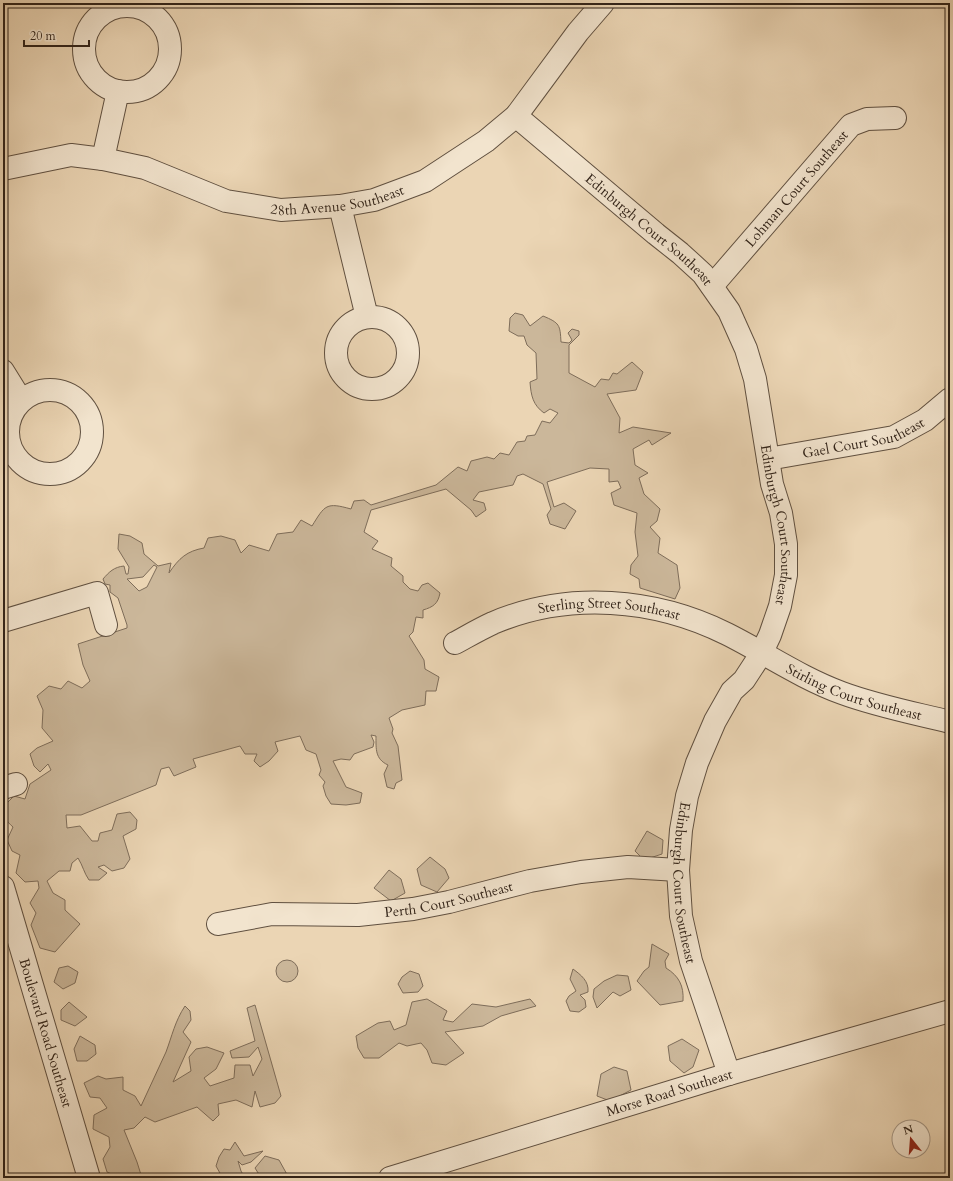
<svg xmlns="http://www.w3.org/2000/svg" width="953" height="1181" font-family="Cardo,serif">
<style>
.green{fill:#cbb79a;stroke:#7e6d5a;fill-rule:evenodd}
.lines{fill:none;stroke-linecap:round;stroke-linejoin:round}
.minor-casing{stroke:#605040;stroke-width:24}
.minor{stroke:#f2e4ce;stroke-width:22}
.labels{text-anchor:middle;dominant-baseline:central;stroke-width:4;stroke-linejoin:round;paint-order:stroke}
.street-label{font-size:14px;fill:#312319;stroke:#f2e4ce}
</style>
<rect width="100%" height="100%" fill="#ebd5b4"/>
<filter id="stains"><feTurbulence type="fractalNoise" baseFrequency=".005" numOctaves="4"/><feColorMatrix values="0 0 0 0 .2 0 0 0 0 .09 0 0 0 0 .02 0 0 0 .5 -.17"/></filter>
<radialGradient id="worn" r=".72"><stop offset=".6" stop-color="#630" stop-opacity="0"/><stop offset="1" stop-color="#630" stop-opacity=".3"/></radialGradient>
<g class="green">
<path d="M 515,313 L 523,315 L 530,326 L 543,316 C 560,323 560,325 561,342 L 569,343 L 572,340 L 568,333 L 572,329 L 579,331 L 579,335 L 569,345 L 569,373 L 595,387 L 601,379 L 609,380 L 613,373 L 617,374 L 632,362 L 643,372 L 636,390 L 607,394 L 620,418 L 619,433 L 633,427 L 671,433 L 652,445 L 649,440 L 633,449 L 635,465 L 648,473 L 639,478 L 644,494 L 660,509 L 657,521 L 650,527 L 660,538 L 658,553 L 677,565 L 680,588 L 675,599 L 640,588 L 639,579 L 630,574 L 631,565 L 638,556 L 635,532 L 637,513 L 614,505 L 611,493 L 621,488 L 618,481 L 609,482 L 609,469 L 590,468 L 547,482 L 554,507 L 564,503 L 576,511 L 565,529 L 550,524 L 547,515 L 551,509 L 543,484 L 523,474 L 517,476 L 513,485 L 479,492 L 473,500 L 484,503 L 486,510 L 476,517 L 471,510 L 446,489 L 371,510 L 364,532 L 378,541 L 372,549 L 392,558 L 391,566 L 403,576 L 403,582 L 410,589 L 418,591 L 422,585 L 428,583 L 440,593 C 438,604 433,607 423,610 L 423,618 L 416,617 L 413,632 L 409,636 L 424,660 L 425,669 L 439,677 L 436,691 L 426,691 L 425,705 L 402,710 L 389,718 L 393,729 L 392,733 L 398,746 L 402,780 L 396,783 L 394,789 L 387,787 L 384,774 L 388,765 C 375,759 376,749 376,736 L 371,735 L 374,742 L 373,747 L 354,754 L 350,760 L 341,759 L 333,761 L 346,787 L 362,793 L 360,803 L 346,805 L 331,804 L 326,796 L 323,786 L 325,782 L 319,775 L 321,770 L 316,754 L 306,750 L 300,736 L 275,742 L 278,751 L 269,761 L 260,767 L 254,761 L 257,754 L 245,754 L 240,746 L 193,759 L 196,767 L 174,776 L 169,767 L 161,769 L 156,785 L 81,815 L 66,815 L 67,828 L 80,826 L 92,841 L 98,841 L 100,833 L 112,830 L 117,814 L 130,812 L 137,820 L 136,829 L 123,836 L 130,859 L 124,868 L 112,871 L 104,865 L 98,867 L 107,873 L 99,880 L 89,880 C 84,873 83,866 78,858 L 72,863 L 70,871 L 59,871 L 47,881 L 53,893 L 65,900 L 65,910 L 80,924 L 55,952 L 40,948 L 31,925 L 36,913 L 30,903 L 39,888 L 38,881 L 25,882 L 16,873 L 20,855 L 12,851 L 7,840 L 13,827 C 6,821 3,816 3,807 L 14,796 L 25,799 L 30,784 L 51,770 L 48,764 L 40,772 L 34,766 L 30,754 L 37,748 L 53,741 L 42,728 L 43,710 L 37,696 L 49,686 L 61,689 L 68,681 L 82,688 L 90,681 L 83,665 L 78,644 L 127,628 L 127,625 L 118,598 L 110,592 L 110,585 L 105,584 L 103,579 C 109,572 114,567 124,566 L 126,574 L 128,574 L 129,567 L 118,549 L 119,534 L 130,536 L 142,543 L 144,554 L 158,566 L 171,563 L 169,573 C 179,558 187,551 204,548 L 208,538 L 221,536 L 235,540 L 241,553 L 249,545 L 269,551 L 277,534 L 293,532 L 301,520 L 312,526 C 325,505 326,502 351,509 L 354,501 L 364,500 L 371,505 L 436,485 L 458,467 L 467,471 L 471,461 L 487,457 L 494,459 L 500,453 L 509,455 L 517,442 L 525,441 L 527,436 L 535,435 L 542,421 L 550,423 L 558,413 L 550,409 L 544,413 C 533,405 531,396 530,382 L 537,379 L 536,353 L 527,345 L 524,336 L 518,336 L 509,331 L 510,318 ZM 154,565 L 157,567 L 147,587 L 139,591 L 127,579 L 143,577 Z"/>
<path d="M 647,831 L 663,840 L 662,854 L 644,860 L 635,851 Z"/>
<path d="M 430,857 L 445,869 L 449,878 L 437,892 L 421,885 L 417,869 Z"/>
<path d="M 389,870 L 401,879 L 405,893 L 391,901 L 374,888 Z"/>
<path d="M 652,944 L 669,954 L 665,961 L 666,968 C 679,976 684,986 683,1001 L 660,1005 L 637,981 L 644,971 L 649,967 Z"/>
<circle cx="287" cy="971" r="11"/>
<path d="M 68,966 L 78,972 L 75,983 L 63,989 L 54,982 L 59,968 Z"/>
<path d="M 573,969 C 581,975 589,981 588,992 L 580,995 L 585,1000 L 586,1007 L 579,1012 L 570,1011 L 566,1001 L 569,996 L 576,991 L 570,979 Z"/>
<path d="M 410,971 L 419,974 L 423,986 L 418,992 L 403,993 L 398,984 L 402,977 Z"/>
<path d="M 617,975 L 628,976 L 631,990 L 620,996 L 613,992 L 597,1008 L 593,997 L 594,989 L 604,981 Z"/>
<path d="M 427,999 L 447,1011 L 443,1020 L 453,1022 L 472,1004 L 496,1007 L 530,999 L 536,1006 L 501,1016 L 483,1026 L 445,1032 L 464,1053 L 446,1065 L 432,1063 L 427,1050 L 421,1043 L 407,1046 L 399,1043 L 379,1058 L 364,1058 L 358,1048 L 356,1036 L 378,1023 L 390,1021 L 394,1030 L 406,1025 L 412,1002 Z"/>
<path d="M 69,1002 L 87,1017 L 75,1026 L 61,1020 L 61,1010 Z"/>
<path d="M 255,1005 L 281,1096 L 275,1103 L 260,1107 L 255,1091 L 252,1107 L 236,1100 L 218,1104 L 219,1115 L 213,1121 L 197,1107 L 155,1122 L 145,1117 L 134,1128 L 124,1130 L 137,1162 L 142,1178 L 121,1178 L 107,1172 L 103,1159 L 110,1147 L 109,1137 L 93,1129 L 94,1115 L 107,1108 L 100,1098 L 90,1097 L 84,1083 L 98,1076 L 106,1079 L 123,1077 L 123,1090 L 135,1096 L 141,1106 C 149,1088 158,1070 166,1052 C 172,1036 175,1021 185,1006 L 190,1011 L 191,1020 L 183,1032 L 191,1042 L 173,1082 L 191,1071 L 189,1057 L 196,1049 L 207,1047 L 224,1053 L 216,1069 L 204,1078 L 210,1086 L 234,1078 L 235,1065 L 250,1065 L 253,1076 L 262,1059 L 258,1047 L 249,1057 L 232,1058 L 230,1051 L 255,1041 L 247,1008 Z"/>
<path d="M 80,1036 L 95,1045 L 96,1054 L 87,1061 L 77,1061 L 74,1049 Z"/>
<path d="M 682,1039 L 699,1050 L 693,1067 L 684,1073 L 670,1061 L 668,1046 Z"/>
<path d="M 614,1067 L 627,1071 L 631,1090 L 610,1101 L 597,1096 L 601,1074 Z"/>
<path d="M 235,1142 L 244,1156 L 263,1151 L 251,1162 L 242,1165 L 238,1161 L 241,1171 L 245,1178 L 249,1176 L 249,1178 L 218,1178 L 221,1175 L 216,1166 L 219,1157 L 224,1149 L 230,1150 Z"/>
<path d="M 265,1156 L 279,1160 L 289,1178 L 254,1178 L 260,1176 L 255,1168 Z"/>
</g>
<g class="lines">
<defs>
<g id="minor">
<circle cx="127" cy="49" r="43"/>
<path id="s1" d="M 516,116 L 656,234 L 680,253 L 703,274 L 729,311 L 746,349 L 755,379 L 772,484 L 781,513 L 786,544 L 786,575 L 780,606 L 770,635 L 761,654 L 744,680 L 732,691 L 715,721 L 697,763 L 687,796 L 681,830 L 678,870 L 681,916 L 691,961 L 729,1074"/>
<path d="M 103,159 L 118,91"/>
<path id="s2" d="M 3,169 L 71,155 L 103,159 L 145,168 L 226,201 L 281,210 L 340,206 L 374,200 L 425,181 L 486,141 L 516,116 L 578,32 L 603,3"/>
<path d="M 340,206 L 367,317"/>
<path id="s3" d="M 712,286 L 851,125 L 867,119 L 895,118"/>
<circle cx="372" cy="353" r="36"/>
<path d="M 3,371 L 21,400"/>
<circle cx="50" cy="432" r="42"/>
<path id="s4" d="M 768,459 L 894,437 L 925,420 L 950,399"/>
<path d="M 3,621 L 97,593 L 106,625"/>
<path id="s5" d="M 455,643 C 468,636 480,629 493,623 C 568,591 655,598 727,634 C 765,653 801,678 842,693 C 877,706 914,713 950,722"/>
<path d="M 3,788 L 16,784"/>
<path id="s6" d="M 3,887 L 89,1178"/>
<path id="s7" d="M 218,924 L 272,914 L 358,915 L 413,909 L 449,902 L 530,881 L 581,872 L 628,867 L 678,870"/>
<path id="s8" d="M 390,1178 L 729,1074 L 950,1011"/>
</g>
</defs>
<use href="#minor" class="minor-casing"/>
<use href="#minor" class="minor"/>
</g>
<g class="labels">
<g class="street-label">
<text stroke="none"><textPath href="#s3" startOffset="129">Lohman Court Southeast</textPath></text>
<text stroke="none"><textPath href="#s2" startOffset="345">28th Avenue Southeast</textPath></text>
<text stroke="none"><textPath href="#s1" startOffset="175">Edinburgh Court Southeast</textPath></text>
<text stroke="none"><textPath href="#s4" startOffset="98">Gael Court Southeast</textPath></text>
<text stroke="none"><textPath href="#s1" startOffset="511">Edinburgh Court Southeast</textPath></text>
<text stroke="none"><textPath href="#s5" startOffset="162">Sterling Street Southeast</textPath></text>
<text stroke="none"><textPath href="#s5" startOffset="425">Stirling Court Southeast</textPath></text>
<text stroke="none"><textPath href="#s1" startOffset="895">Edinburgh Court Southeast</textPath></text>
<text stroke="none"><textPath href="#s7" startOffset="233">Perth Court Southeast</textPath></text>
<text stroke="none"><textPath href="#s6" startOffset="152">Boulevard Road Southeast</textPath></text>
<text stroke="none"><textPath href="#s8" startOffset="292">Morse Road Southeast</textPath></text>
</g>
</g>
<rect width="953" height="1181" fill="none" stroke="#ebd5b4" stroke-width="16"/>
<rect x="4" y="4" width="945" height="1173" fill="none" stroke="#312319" stroke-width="2"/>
<rect x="8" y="8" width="937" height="1165" fill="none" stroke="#312319"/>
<g transform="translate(911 1139) rotate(343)"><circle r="19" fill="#f2e4ce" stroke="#a59786"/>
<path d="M0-3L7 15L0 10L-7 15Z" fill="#8f2418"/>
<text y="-6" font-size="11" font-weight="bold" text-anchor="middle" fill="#312319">N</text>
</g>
<path d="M24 40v6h65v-6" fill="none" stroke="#312319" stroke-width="2"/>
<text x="30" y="40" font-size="12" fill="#312319" stroke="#f2e4ce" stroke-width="3" paint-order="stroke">20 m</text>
<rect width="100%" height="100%" filter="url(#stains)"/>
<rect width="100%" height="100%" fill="url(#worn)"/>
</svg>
